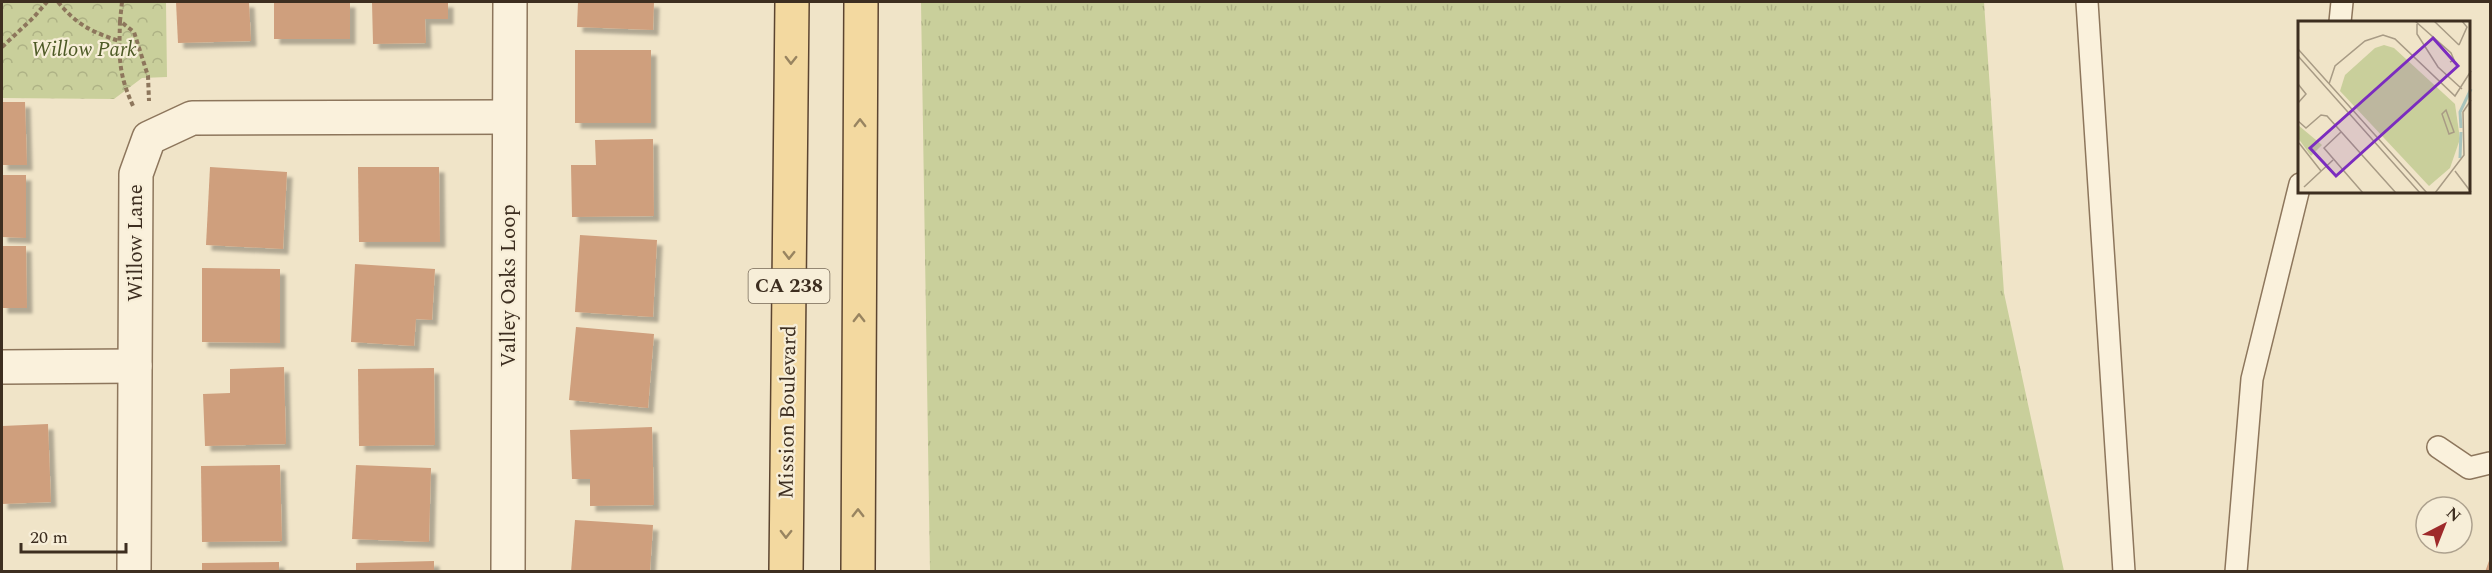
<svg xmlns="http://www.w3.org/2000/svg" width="2492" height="573" font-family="Spectral,serif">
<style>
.grass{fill:url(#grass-tufts)}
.park{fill:url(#park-crowns)}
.building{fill:#cf9f7d;filter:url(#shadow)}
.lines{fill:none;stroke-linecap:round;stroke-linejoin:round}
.service-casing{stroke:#8d765c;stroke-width:24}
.minor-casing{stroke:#8d765c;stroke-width:36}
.primary-casing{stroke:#5b4430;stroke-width:36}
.path{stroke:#8d765c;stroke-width:4;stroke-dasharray:4.5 3;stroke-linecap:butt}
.service{stroke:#faf1dc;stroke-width:21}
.minor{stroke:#faf1dc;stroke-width:33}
.primary{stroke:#f3d9a0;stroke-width:33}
.oneway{stroke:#988460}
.labels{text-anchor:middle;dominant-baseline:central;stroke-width:4.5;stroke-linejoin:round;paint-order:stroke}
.shield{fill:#f7eed8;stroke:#756857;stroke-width:1.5}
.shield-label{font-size:20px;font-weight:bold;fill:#3d2e20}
.park-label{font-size:21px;font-style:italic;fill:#4d5a26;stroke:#f7eed8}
.street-label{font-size:21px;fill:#3d2e20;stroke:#f7eed8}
.inset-river{fill:none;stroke:#a9c4bc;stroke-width:3}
.inset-road{fill:none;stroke:#a89b85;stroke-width:1.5}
.view{fill:#7b2cbf;fill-opacity:0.15;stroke:#7b2cbf;stroke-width:3}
.inset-edge{fill:none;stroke:#3d2e20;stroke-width:3}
</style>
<defs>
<pattern id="grass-tufts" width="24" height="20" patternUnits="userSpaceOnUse" patternTransform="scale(1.5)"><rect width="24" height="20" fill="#c9cf9b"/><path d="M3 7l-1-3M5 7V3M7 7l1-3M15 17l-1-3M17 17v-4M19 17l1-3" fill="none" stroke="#aeb285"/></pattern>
<pattern id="park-crowns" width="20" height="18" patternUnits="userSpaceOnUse" patternTransform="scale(1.5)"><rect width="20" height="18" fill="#c9cf9b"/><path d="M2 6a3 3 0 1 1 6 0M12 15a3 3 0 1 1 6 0" fill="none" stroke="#aeb285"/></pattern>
<filter id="shadow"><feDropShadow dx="5.5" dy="5.5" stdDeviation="1.5" flood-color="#0004"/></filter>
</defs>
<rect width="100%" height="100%" fill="#f0e4c8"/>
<path class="grass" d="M 921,2 L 1984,2 L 2004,293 L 2064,571 L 930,571 Z"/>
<path class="park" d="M 2,2 L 166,2 L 167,77 L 142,78 L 114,99 L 2,98 Z"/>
<g class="building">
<path d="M 176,2 L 249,2 L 251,41 L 178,43 Z"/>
<rect x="274" y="2" width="76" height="37"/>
<path d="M 372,2 L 448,2 L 448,19 L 425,19 L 426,43 L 373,44 Z"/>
<path d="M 578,2 L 654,2 L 653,30 L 577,27 Z"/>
<rect x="575" y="50" width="76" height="73"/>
<path d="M 2,102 L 25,102 L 27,165 L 2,165 Z"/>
<path d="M 653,139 L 654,216 L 572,217 L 571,165 L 596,165 L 595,140 Z"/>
<path d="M 210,167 L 287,172 L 283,249 L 206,245 Z"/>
<path d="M 358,167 L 439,167 L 440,242 L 359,242 Z"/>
<path d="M 2,175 L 26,175 L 26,238 L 2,237 Z"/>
<path d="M 580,235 L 657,240 L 653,317 L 575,312 Z"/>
<path d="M 2,246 L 26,246 L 27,308 L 2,308 Z"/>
<path d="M 355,264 L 435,269 L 432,320 L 416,319 L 414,346 L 351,342 Z"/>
<path d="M 202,268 L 280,269 L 280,343 L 202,342 Z"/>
<path d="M 576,327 L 654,334 L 648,408 L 569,400 Z"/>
<path d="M 284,367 L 286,444 L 205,446 L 203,394 L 230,393 L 230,369 Z"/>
<path d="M 434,368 L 435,445 L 359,446 L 358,369 Z"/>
<path d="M 48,424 L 51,502 L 2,504 L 2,426 Z"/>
<path d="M 652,427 L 654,505 L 590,506 L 590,479 L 572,479 L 570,430 Z"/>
<path d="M 280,465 L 282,541 L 202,542 L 201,466 Z"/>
<path d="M 356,465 L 431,468 L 429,542 L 352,539 Z"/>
<path d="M 575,520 L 653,525 L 650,572 L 571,572 Z"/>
<path d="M 2490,558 L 2490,572 L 2485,572 Z"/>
<path d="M 434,561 L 434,572 L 356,572 L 356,563 Z"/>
<path d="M 279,562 L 279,572 L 202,572 L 202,563 Z"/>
</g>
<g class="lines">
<defs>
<g id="service">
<path d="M 2087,2 L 2124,572"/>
<path d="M 2340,22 L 2342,2"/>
<path d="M 2438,447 L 2469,468 L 2490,463"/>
<path d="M 2236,572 L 2252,379 L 2300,184"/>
</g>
<g id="minor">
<path d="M 2,367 L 135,366"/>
<path d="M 134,572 L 136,174 L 149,138 L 192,118 L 509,117"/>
<path d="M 508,572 L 510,2"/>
</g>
<g id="primary">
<path d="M 786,572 L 792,2"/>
<path d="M 858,572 L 861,2"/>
</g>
</defs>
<use href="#service" class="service-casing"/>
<use href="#minor" class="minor-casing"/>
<use href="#primary" class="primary-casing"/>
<g class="path">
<path d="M 58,2 C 77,25 92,32 119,41"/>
<path d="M 122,2 L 120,21 L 134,32 L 148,76 L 149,101"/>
<path d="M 120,21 C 119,57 118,74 134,108"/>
<path d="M 2,47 L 33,18 L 47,2"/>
</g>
<use href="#service" class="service"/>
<use href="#minor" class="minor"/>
<use href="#primary" class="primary"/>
</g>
<defs><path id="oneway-chevron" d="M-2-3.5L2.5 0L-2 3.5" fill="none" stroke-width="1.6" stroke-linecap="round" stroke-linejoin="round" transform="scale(1.5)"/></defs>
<g class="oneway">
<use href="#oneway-chevron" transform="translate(791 60) rotate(91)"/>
<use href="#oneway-chevron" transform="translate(860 123) rotate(-90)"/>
<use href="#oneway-chevron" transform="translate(789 255) rotate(91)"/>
<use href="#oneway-chevron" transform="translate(859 318) rotate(-90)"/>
<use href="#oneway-chevron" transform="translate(858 513) rotate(-90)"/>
<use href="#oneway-chevron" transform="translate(786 534) rotate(91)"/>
</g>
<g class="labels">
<rect class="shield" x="748.5" y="269" width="81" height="34" rx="4.5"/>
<g class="shield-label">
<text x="789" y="286">CA 238</text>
</g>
<g class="park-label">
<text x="84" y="50">Willow Park</text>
</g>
<g class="street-label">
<text transform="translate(136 243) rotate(-90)">Willow Lane</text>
<text transform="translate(509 286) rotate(-90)">Valley Oaks Loop</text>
<text transform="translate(788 412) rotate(-89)">Mission Boulevard</text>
</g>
</g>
<g transform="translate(2298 21)">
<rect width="172" height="172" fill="#f0e4c8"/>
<path d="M 86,24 L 96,27 L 157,83 L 162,118 L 152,147 L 131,165 L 42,70 L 47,54 L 77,27 Z" fill="#c9cf9b"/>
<path d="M 0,104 L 24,124 L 13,135 L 0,117 Z" fill="#c9cf9b"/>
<path class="inset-river" d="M 163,107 L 162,91 L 173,68M 162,137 L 163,111"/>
<path class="inset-road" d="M 117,0 L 153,32 L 156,39 L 152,41M 136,0 L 161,24M 119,3 L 119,13 L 140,46 L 164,68M 161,24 L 169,6 L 164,0M 0,28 L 129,172M 0,35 L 122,172M 0,63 L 8,73 L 0,82M 31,63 L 37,45 L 67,20 L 85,14 L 97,18 L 157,75 L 173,50M 148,89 L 156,111 L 151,113 L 144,93 ZM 0,100 L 8,107 L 23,94 L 29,95 L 98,172M 43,111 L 26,127 L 65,172M 1,122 L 23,150M 157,150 L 173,171M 6,166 L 35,139M 137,172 L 166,134 L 165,91 L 173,79"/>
<path class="view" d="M 135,17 L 160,45 L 38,155 L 12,127 Z"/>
<rect width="172" height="172" class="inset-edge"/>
</g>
<rect width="2492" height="573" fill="none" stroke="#3d2e20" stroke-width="6"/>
<g transform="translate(2444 525) rotate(42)"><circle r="28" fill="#f7eed8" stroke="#ada18e" stroke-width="1.5"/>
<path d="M0-4.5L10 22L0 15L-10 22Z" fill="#9e2a2b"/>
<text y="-9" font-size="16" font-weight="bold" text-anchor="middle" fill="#3d2e20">N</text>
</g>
<path d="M21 543v9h105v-9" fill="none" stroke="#3d2e20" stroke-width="3"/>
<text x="30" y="543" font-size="18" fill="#3d2e20" stroke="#f7eed8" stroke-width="4.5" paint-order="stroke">20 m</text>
</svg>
